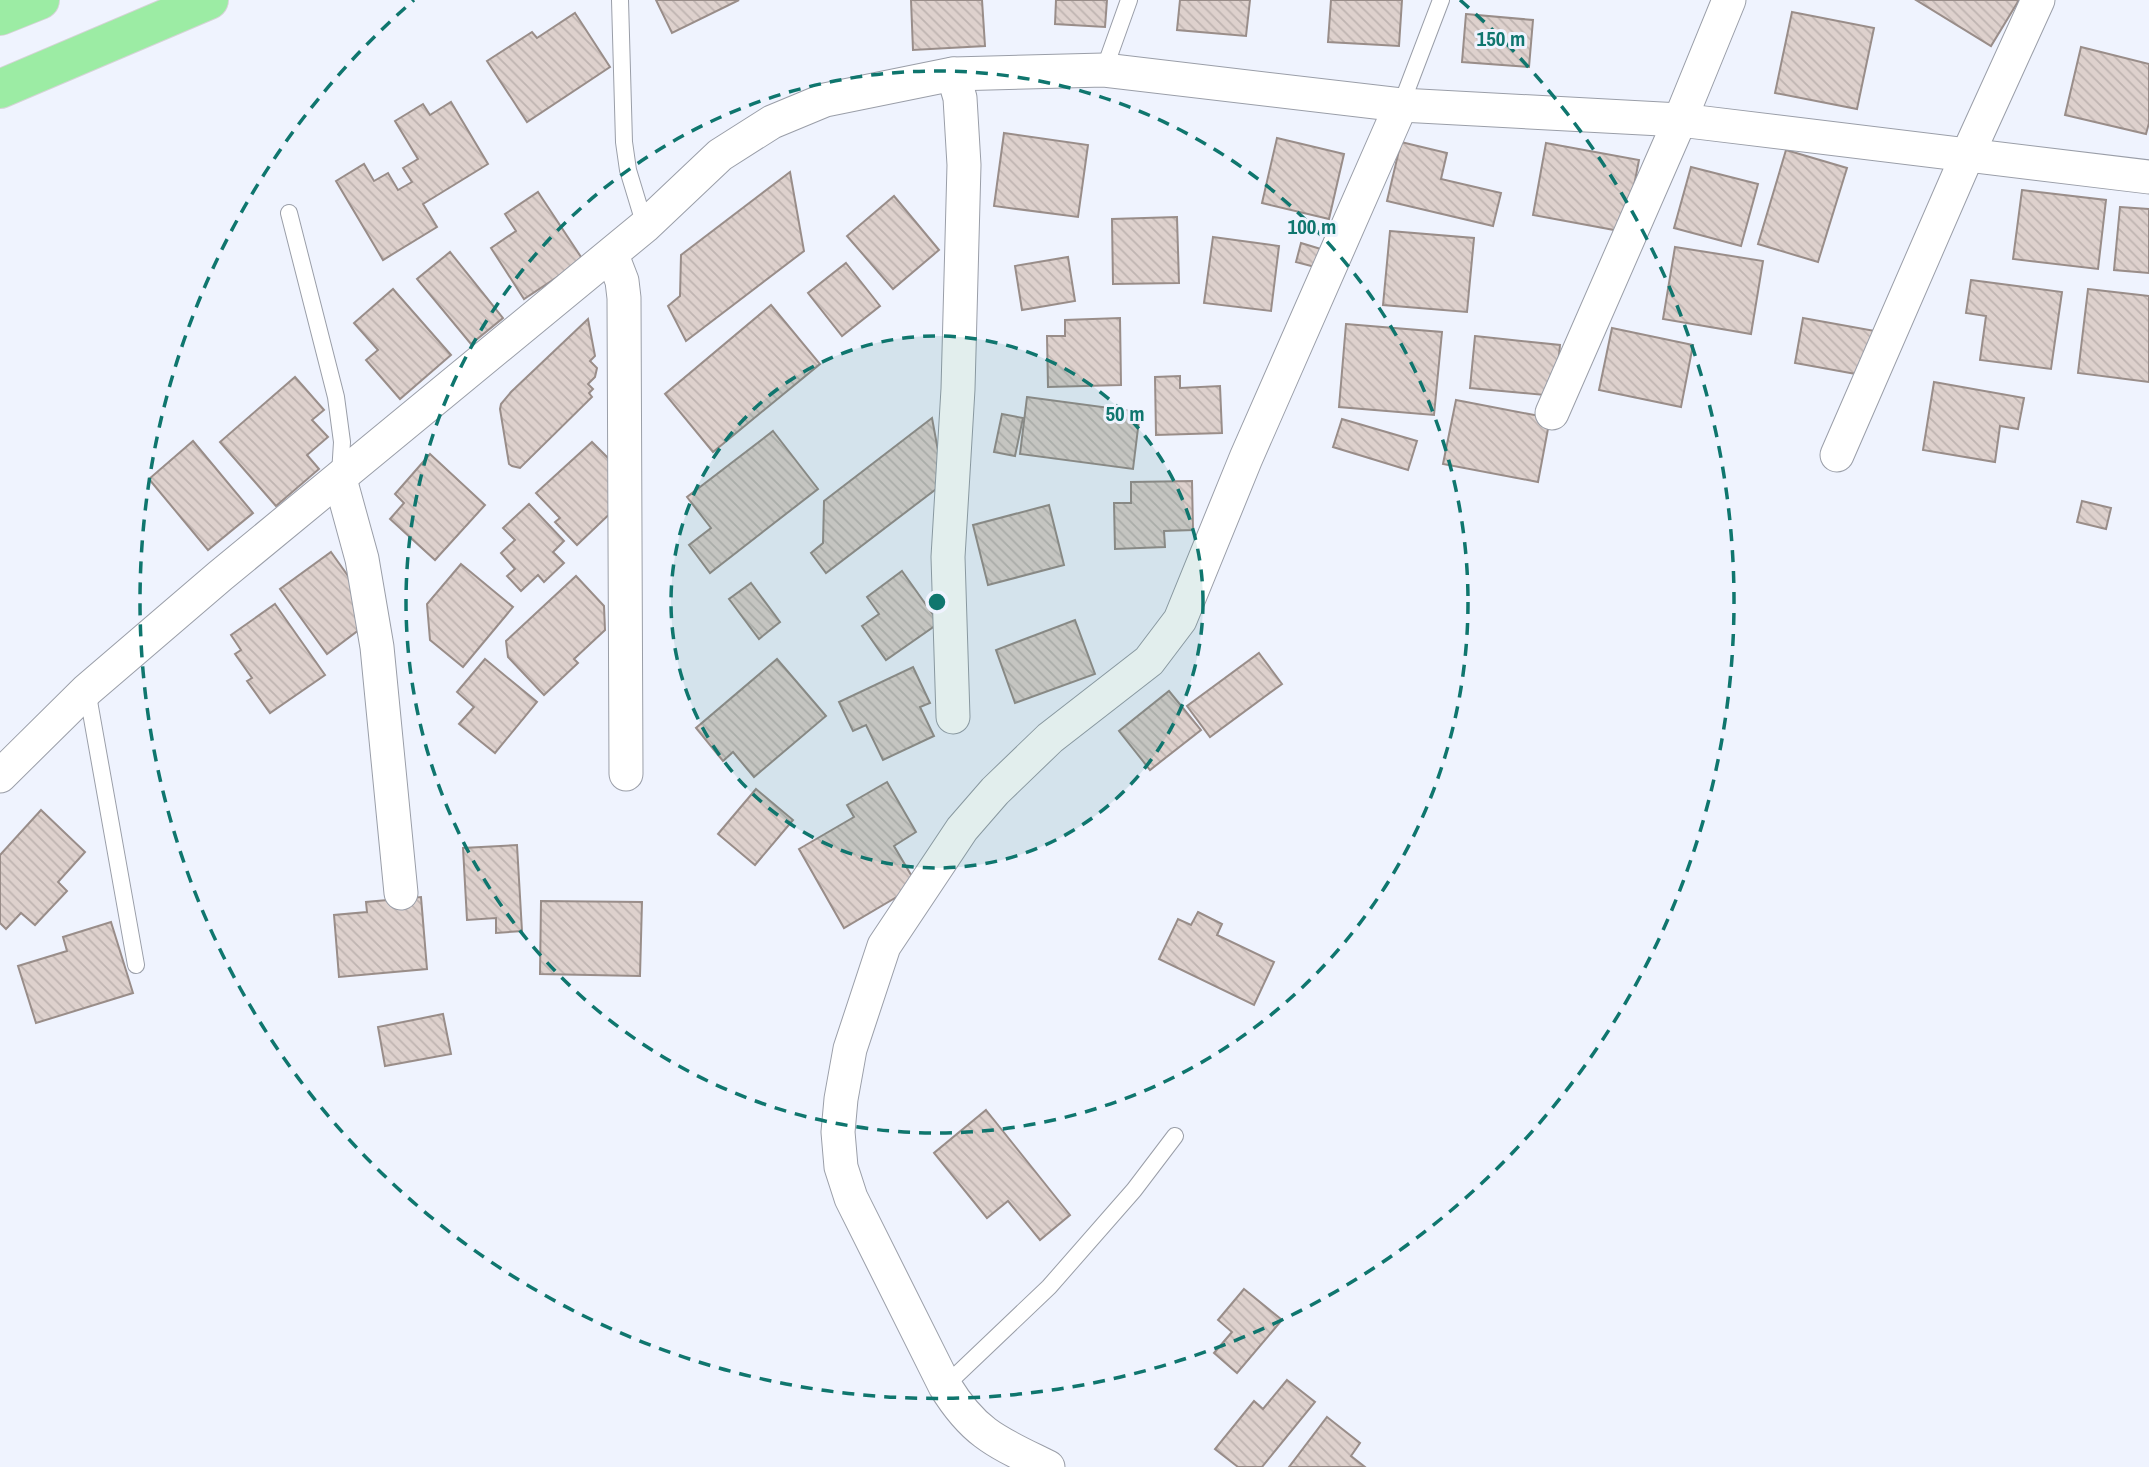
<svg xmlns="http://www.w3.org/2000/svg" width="2149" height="1467" font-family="'Archivo Narrow',sans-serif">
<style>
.building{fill:url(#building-back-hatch);stroke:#998d89;stroke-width:2}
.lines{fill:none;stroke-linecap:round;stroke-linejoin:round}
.lane-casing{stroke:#9a9ea8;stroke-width:18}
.street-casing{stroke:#9a9ea8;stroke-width:35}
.highway-casing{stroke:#d4d4d5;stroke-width:40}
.lane{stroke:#fff;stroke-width:16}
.street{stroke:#fff;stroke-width:33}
.highway{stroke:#9ceca4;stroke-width:38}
.ring{fill:none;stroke:#0f766e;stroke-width:3.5;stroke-dasharray:12 9}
.centre{fill:#0f766e;stroke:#eff3fe;stroke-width:3.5}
.ring-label{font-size:21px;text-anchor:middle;font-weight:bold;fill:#0f766e;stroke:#eff3fe;stroke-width:6;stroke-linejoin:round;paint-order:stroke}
</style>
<defs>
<pattern id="building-back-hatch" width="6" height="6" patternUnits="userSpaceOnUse" patternTransform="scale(1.75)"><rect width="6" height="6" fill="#ded1cd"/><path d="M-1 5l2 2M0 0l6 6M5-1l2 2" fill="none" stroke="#bfb4b1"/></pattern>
</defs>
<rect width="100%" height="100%" fill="#eff3fe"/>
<g class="building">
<path d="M 656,0 L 739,0 L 672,33 Z"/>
<path d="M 911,0 L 982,0 L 985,46 L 913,50 Z"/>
<path d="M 1056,0 L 1107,0 L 1105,27 L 1055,24 Z"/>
<path d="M 1180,0 L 1250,0 L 1246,36 L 1177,30 Z"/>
<path d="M 1331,0 L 1402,0 L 1399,46 L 1328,42 Z"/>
<path d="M 1916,0 L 2019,0 L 1991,46 Z"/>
<path d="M 1792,12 L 1874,28 L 1857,109 L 1775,93 Z"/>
<path d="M 575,13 L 610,67 L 527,122 L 487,61 L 532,32 L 537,38 Z"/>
<path d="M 1466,14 L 1533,20 L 1529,67 L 1462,62 Z"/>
<path d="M 2081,47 L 2149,64 L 2149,123 L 2146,134 L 2065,115 Z"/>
<path d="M 451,102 L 488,164 L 423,204 L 437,227 L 383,260 L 336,181 L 364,164 L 374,181 L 388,173 L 398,190 L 412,182 L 403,168 L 418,159 L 395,121 L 423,104 L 430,115 Z"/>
<path d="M 1004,133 L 1088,145 L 1078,217 L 994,206 Z"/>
<path d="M 1277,138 L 1344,154 L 1329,219 L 1262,203 Z"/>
<path d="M 1401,142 L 1447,153 L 1441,179 L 1501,193 L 1493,226 L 1387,201 Z"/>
<path d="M 1546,143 L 1639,160 L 1625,232 L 1533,215 Z"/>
<path d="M 1786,150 L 1847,168 L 1818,262 L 1758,244 Z"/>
<path d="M 1691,167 L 1758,184 L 1741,246 L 1674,228 Z"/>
<path d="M 790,172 L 804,251 L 686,341 L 668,306 L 680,296 L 681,255 Z"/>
<path d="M 2022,190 L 2106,200 L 2098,269 L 2013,259 Z"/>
<path d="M 538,192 L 583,260 L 524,299 L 491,248 L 516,231 L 505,214 Z"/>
<path d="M 894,196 L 939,250 L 893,289 L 847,236 Z"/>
<path d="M 2120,207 L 2149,209 L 2149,273 L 2114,270 Z"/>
<path d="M 1177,217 L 1179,283 L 1113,284 L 1112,219 Z"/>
<path d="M 1390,231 L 1474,238 L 1467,312 L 1383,305 Z"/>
<path d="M 1213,237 L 1279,246 L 1271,311 L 1204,303 Z"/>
<path d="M 1301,243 L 1324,250 L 1319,268 L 1296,262 Z"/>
<path d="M 1675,247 L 1763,261 L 1751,334 L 1663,319 Z"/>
<path d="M 450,252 L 503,318 L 471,344 L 417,279 Z"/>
<path d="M 1068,257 L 1075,301 L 1022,310 L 1015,266 Z"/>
<path d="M 846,263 L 880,306 L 842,336 L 808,293 Z"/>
<path d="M 1971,280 L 2062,292 L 2051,369 L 1980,360 L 1986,316 L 1966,313 Z"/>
<path d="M 393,289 L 451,355 L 400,399 L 366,360 L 378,350 L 354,323 Z"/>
<path d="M 2088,289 L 2149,296 L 2149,382 L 2078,373 Z"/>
<path d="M 771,305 L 820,364 L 713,452 L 665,394 Z"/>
<path d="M 1120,318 L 1121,385 L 1048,387 L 1047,336 L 1065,336 L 1065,320 Z"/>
<path d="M 1803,318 L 1875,331 L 1867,376 L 1795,363 Z"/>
<path d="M 588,319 L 595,356 L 590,361 L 597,368 L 595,377 L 588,384 L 593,389 L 589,393 L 592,397 L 520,468 L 512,466 L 509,464 L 500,409 L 501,404 L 511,392 Z"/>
<path d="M 1346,324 L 1442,332 L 1434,415 L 1339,407 Z"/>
<path d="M 1612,328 L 1693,345 L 1681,407 L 1599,390 Z"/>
<path d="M 1475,336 L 1560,345 L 1555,396 L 1470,388 Z"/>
<path d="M 1180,376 L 1180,388 L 1220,386 L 1222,433 L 1156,435 L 1155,377 Z"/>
<path d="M 295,377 L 324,410 L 312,420 L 328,437 L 307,455 L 319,469 L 276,506 L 220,442 Z"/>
<path d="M 1934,382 L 2024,398 L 2018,429 L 2000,426 L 1995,462 L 1923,450 Z"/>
<path d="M 1027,397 L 1140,412 L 1133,469 L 1020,454 Z"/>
<path d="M 1456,400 L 1550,418 L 1538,482 L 1443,464 Z"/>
<path d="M 1002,414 L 1023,418 L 1015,456 L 994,452 Z"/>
<path d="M 932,418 L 944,483 L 826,573 L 811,553 L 823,543 L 824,501 Z"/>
<path d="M 1342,419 L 1417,441 L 1408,470 L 1333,447 Z"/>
<path d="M 773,431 L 818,489 L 710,573 L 689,545 L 711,528 L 687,497 Z"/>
<path d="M 193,441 L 253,513 L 208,550 L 149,479 Z"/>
<path d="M 592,442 L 622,472 L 620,504 L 577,545 L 555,522 L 560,518 L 536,493 Z"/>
<path d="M 430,454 L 485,505 L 435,560 L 390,519 L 404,503 L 395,494 Z"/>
<path d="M 1192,481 L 1193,530 L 1164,531 L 1165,547 L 1115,549 L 1114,503 L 1131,503 L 1131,482 Z"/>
<path d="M 2082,501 L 2111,508 L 2106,529 L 2077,522 Z"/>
<path d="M 529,504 L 564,541 L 553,552 L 564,563 L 544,582 L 538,575 L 521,591 L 507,576 L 515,569 L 501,553 L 515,540 L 503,528 Z"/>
<path d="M 1049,505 L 1064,565 L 988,585 L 973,525 Z"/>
<path d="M 331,552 L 353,583 L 364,626 L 327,654 L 280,589 Z"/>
<path d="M 461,564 L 513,607 L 463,667 L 430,640 L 427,604 Z"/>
<path d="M 902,571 L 939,623 L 886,660 L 862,626 L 879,614 L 867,597 Z"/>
<path d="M 576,576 L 604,606 L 605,630 L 574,659 L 578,663 L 544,695 L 508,657 L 506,641 Z"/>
<path d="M 751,583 L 780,622 L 759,639 L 729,599 Z"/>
<path d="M 275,604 L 325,675 L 270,713 L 247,681 L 252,678 L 235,654 L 241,650 L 231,635 Z"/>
<path d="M 1075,620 L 1095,674 L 1015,703 L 996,650 Z"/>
<path d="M 1259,653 L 1282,684 L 1210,737 L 1187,706 Z"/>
<path d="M 485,659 L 537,702 L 495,753 L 459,724 L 474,707 L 457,692 Z"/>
<path d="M 777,659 L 826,716 L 754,777 L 733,752 L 723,761 L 696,728 Z"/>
<path d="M 913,667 L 930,703 L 920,707 L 934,736 L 883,760 L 866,725 L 853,731 L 839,702 Z"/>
<path d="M 1169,691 L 1201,730 L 1150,770 L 1119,731 Z"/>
<path d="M 887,782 L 916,832 L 894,846 L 917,885 L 844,928 L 799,849 L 854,817 L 847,805 Z"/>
<path d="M 756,789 L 793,820 L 755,865 L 718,834 Z"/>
<path d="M 41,810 L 85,852 L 58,882 L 67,891 L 35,925 L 21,913 L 6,929 L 0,923 L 0,855 Z"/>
<path d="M 517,845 L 522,931 L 496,933 L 496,918 L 467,920 L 463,848 Z"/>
<path d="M 421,897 L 427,969 L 339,977 L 334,915 L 367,912 L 366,902 Z"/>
<path d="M 541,901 L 642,902 L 640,976 L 540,974 Z"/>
<path d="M 1198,912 L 1222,924 L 1217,935 L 1274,962 L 1254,1005 L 1159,959 L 1178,919 L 1191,925 Z"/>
<path d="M 111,922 L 133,993 L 36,1023 L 18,966 L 67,951 L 63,937 Z"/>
<path d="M 443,1014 L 451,1054 L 385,1066 L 378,1027 Z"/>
<path d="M 986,1110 L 1070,1215 L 1040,1240 L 1008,1201 L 987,1218 L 934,1153 Z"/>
<path d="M 1244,1289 L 1282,1320 L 1237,1373 L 1214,1353 L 1232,1332 L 1218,1320 Z"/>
<path d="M 1287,1380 L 1315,1402 L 1262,1467 L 1238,1467 L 1215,1449 L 1254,1401 L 1263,1409 Z"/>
<path d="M 1327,1417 L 1360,1443 L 1351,1456 L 1365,1467 L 1289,1467 Z"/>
</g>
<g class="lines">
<defs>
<g id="lane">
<path d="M 620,0 L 624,142 L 628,170 L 645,226"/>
<path d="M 1104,70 L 1129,0"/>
<path d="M 1401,105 L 1441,0"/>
<path d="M 289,213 L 336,397 L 342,442 L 340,474"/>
<path d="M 87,690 L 136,965"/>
<path d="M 945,1386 L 1049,1287 L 1134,1190 L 1175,1136"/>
</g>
<g id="street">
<path d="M 612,255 L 622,281 L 624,298 L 626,774"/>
<path d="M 1552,413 L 1680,120 L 1729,0"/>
<path d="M 1837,455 L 1967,156 L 2038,0"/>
<path d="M 340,479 L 362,559 L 377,647 L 401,893"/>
<path d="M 953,717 L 948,557 L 958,389 L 964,165 L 960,98 L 953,74"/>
<path d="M 0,776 L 87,690 L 220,576 L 645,226 L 720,155 L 772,122 L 825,100 L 953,74 L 1104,70 L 1401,105 L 1680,120 L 2149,177"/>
<path d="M 1048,1467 C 999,1443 975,1435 945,1386 L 851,1198 L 841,1167 L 838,1132 L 841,1099 L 850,1049 L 884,946 L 962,829 L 995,791 L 1050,738 L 1149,661 L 1180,620 L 1246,458 L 1401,105"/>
</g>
<g id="highway">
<path d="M 0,16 L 40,0"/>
<path d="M 0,89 L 209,0"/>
</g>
</defs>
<use href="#lane" class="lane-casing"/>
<use href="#street" class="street-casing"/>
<use href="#highway" class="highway-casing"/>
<use href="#lane" class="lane"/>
<use href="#street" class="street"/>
<use href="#highway" class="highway"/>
</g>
<circle cx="937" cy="602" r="266" fill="#0f766e" fill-opacity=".12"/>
<g class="ring">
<circle cx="937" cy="602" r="266"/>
<circle cx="937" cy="602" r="531"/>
<path d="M1460 0A797 797 0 1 1 414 0"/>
</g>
<circle cx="937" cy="602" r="10" class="centre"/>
<g class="ring-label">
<text x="1501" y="46">150 m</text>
<text x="1312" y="234">100 m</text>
<text x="1125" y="421">50 m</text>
</g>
</svg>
